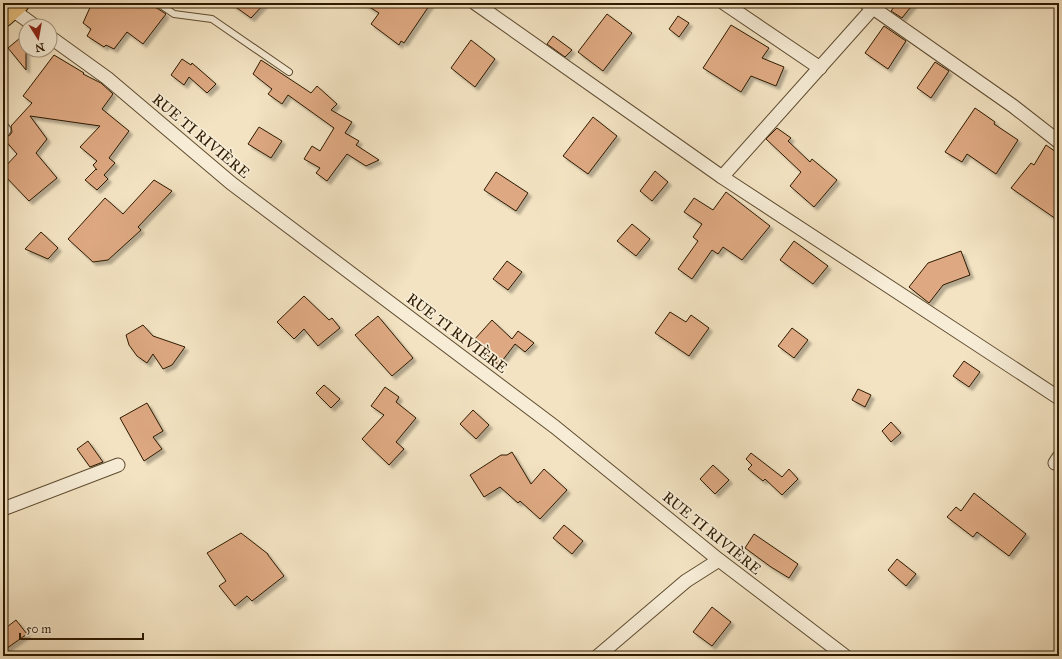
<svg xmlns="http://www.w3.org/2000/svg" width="1062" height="659" font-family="'IM FELL Great Primer',serif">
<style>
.building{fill:#dea982;stroke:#2e1a00;filter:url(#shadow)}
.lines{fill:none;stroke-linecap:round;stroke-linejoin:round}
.service-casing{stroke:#5f4c30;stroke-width:8}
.minor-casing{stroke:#5f4c30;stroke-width:15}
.primary-casing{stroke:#2e1a00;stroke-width:22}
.service{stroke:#f7edd7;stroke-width:6}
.minor{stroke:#f7edd7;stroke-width:13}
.primary{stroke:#eac281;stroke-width:20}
.labels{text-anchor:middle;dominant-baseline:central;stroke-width:3.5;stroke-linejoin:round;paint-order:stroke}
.street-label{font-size:15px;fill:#2e1a00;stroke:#f7edd7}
</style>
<defs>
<filter id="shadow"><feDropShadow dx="3.5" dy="3.5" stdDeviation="1" flood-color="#0004"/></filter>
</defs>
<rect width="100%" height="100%" fill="#f3e3c2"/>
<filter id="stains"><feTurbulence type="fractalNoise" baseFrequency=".005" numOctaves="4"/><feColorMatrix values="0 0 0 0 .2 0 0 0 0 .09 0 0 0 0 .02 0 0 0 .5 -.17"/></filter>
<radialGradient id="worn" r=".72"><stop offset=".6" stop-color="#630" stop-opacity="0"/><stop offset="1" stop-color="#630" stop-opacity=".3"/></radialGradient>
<g class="building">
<path d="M 92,3 L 154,3 L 155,7 L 166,14 L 143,44 L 127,32 L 114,49 L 106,45 L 104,47 L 87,36 L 91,29 L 83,23 Z"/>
<path d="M 230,3 L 265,3 L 251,18 Z"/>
<path d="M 363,3 L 431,3 L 404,43 L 401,41 L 399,45 L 371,24 L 379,13 Z"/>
<path d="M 897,3 L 914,3 L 902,18 L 891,11 Z"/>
<path d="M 607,14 L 632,33 L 603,71 L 578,52 Z"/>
<path d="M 678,16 L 689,23 L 679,37 L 669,29 Z"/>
<path d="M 731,25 L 769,48 L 762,58 L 784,67 L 776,86 L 751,76 L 741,92 L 703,68 Z"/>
<path d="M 884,26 L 906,41 L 888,69 L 865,53 Z"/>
<path d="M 26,33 L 26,70 L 8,48 Z"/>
<path d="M 553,36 L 572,50 L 565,57 L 547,44 Z"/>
<path d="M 471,40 L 495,59 L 475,87 L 451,68 Z"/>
<path d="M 54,55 L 84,73 L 83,74 L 101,83 L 113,94 L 102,109 L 129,131 L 109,158 L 115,163 L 104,175 L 108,179 L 97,190 L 85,180 L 96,169 L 97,170 L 93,165 L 97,161 L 80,147 L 100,126 L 30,116 L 47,139 L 36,153 L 57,178 L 29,201 L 3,174 L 3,169 L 17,154 L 3,138 L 10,135 L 12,132 L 11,126 L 32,103 L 23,96 Z"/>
<path d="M 182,59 L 191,65 L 192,63 L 216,84 L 207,93 L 189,77 L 184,85 L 171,75 Z"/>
<path d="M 261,60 L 311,93 L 317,86 L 337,104 L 331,110 L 352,122 L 345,133 L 359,141 L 356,145 L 379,160 L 366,166 L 347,154 L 327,181 L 316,173 L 320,168 L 304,159 L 312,146 L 320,151 L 334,128 L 288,95 L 282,104 L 268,94 L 272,89 L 253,74 Z"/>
<path d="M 935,62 L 949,71 L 931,98 L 917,88 Z"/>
<path d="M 975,108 L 995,122 L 994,124 L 1018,140 L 996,174 L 967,154 L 962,162 L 945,152 Z"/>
<path d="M 593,117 L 617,136 L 588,174 L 563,156 Z"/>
<path d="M 259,127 L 282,141 L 271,158 L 248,144 Z"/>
<path d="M 777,128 L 791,138 L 788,141 L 810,162 L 812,159 L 837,180 L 814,207 L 790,186 L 801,172 L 766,139 Z"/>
<path d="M 1046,145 L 1059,154 L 1059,221 L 1011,188 L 1031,163 L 1034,165 Z"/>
<path d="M 655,171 L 668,182 L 652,201 L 640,191 Z"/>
<path d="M 496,172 L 528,193 L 516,211 L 484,190 Z"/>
<path d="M 154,180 L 172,191 L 138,227 L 141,230 L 108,260 L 93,262 L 68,239 L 105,198 L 123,214 Z"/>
<path d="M 726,192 L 770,226 L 742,260 L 723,247 L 718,254 L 712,250 L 692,279 L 678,269 L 698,241 L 693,237 L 702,224 L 684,212 L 694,198 L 713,210 Z"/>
<path d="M 632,224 L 650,239 L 636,256 L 617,241 Z"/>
<path d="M 41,232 L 58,248 L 48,259 L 25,249 Z"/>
<path d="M 794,241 L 828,266 L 813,284 L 780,260 Z"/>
<path d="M 961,251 L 970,275 L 943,285 L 929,303 L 909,287 L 928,263 Z"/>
<path d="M 507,261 L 522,272 L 508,290 L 493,279 Z"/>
<path d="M 304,296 L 329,320 L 332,318 L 340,328 L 318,346 L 304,329 L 294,339 L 277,322 Z"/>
<path d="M 670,312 L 686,322 L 691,315 L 709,328 L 689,356 L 655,333 Z"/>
<path d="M 378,316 L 413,358 L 392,376 L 355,335 Z"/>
<path d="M 492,320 L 512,339 L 518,331 L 534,343 L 525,352 L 515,344 L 499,365 L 487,355 L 489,353 L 474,340 Z"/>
<path d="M 143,325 L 153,336 L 185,347 L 172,365 L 163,369 L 153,354 L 147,363 L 137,356 L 129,345 L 126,335 Z"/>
<path d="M 792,328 L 808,340 L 794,358 L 778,346 Z"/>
<path d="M 964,361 L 980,372 L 969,387 L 953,376 Z"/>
<path d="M 324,385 L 340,399 L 331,408 L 316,393 Z"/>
<path d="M 385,387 L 399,397 L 396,402 L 416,418 L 396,442 L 404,449 L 389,465 L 362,439 L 384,415 L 371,406 Z"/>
<path d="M 858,389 L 871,395 L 865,407 L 852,400 Z"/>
<path d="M 147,403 L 163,431 L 153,437 L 162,449 L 144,461 L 120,418 Z"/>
<path d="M 473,410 L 489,425 L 476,439 L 460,424 Z"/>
<path d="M 891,422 L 901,433 L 891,442 L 882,431 Z"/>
<path d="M 88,441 L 103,462 L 90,467 L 77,449 Z"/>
<path d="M 512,452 L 531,484 L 544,469 L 567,490 L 540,519 L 520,501 L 518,503 L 500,487 L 484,497 L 470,475 L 501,455 L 507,455 Z"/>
<path d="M 751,453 L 782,477 L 789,469 L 798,479 L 782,495 L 765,479 L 763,481 L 748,469 L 752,465 L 746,459 Z"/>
<path d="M 713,465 L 729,480 L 715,494 L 700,479 Z"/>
<path d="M 974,493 L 1026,534 L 1009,556 L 977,532 L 973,537 L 947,517 L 956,507 L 961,511 Z"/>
<path d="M 564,525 L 583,541 L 572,554 L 553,538 Z"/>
<path d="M 241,533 L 268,554 L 268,555 L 284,576 L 252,601 L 247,596 L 235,606 L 219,586 L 226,581 L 207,553 Z"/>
<path d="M 754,534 L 798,564 L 789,578 L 771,567 L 745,548 Z"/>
<path d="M 897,559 L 916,574 L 906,586 L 888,570 Z"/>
<path d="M 712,607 L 731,622 L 712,646 L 693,632 Z"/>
<path d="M 16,620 L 27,634 L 3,651 L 3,630 Z"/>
</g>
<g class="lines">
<defs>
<path id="service" d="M 158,3 L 174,14 L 212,19 L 289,72"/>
<g id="minor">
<path d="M 475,3 L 722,177 L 1059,398"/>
<path d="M 724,3 L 820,68"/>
<path d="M 866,3 L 1013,106 L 1059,142"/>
<path d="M 6,5 L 35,26"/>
<path d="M 50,37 L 107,78 L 231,183 L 555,427 L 719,560 L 845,656"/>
<path d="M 3,129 L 4,130"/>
<path d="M 722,177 L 873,8"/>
<path d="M 1055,463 L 1059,457"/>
<path d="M 3,509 L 118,465"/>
<path d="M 598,656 L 686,581 L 719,560"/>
</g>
<path id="primary" d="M 3,17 L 19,3"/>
</defs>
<use href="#service" class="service-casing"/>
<use href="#minor" class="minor-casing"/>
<use href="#primary" class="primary-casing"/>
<use href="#service" class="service"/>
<use href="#minor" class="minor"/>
<use href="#primary" class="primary"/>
</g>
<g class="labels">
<g class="street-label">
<text transform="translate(201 136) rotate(40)">RUE TI RIVIÈRE</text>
<text transform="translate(457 333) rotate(37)">RUE TI RIVIÈRE</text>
<text transform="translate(712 533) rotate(39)">RUE TI RIVIÈRE</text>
</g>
</g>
<rect width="1062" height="659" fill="none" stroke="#f3e3c2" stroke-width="16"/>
<rect x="4" y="4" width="1054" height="651" fill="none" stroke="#2e1a00" stroke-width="2"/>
<rect x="8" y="8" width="1046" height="643" fill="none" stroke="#2e1a00"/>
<g transform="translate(38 38) rotate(169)"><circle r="19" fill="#f7edd7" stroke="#a79981"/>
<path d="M0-3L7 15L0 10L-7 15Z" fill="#8f2418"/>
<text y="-6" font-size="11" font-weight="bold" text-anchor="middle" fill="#2e1a00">N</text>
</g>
<path d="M20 633v6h123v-6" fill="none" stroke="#2e1a00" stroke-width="2"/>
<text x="26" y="633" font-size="12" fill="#2e1a00" stroke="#f7edd7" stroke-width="3" paint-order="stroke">50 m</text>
<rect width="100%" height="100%" filter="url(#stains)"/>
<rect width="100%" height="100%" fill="url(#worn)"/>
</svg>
